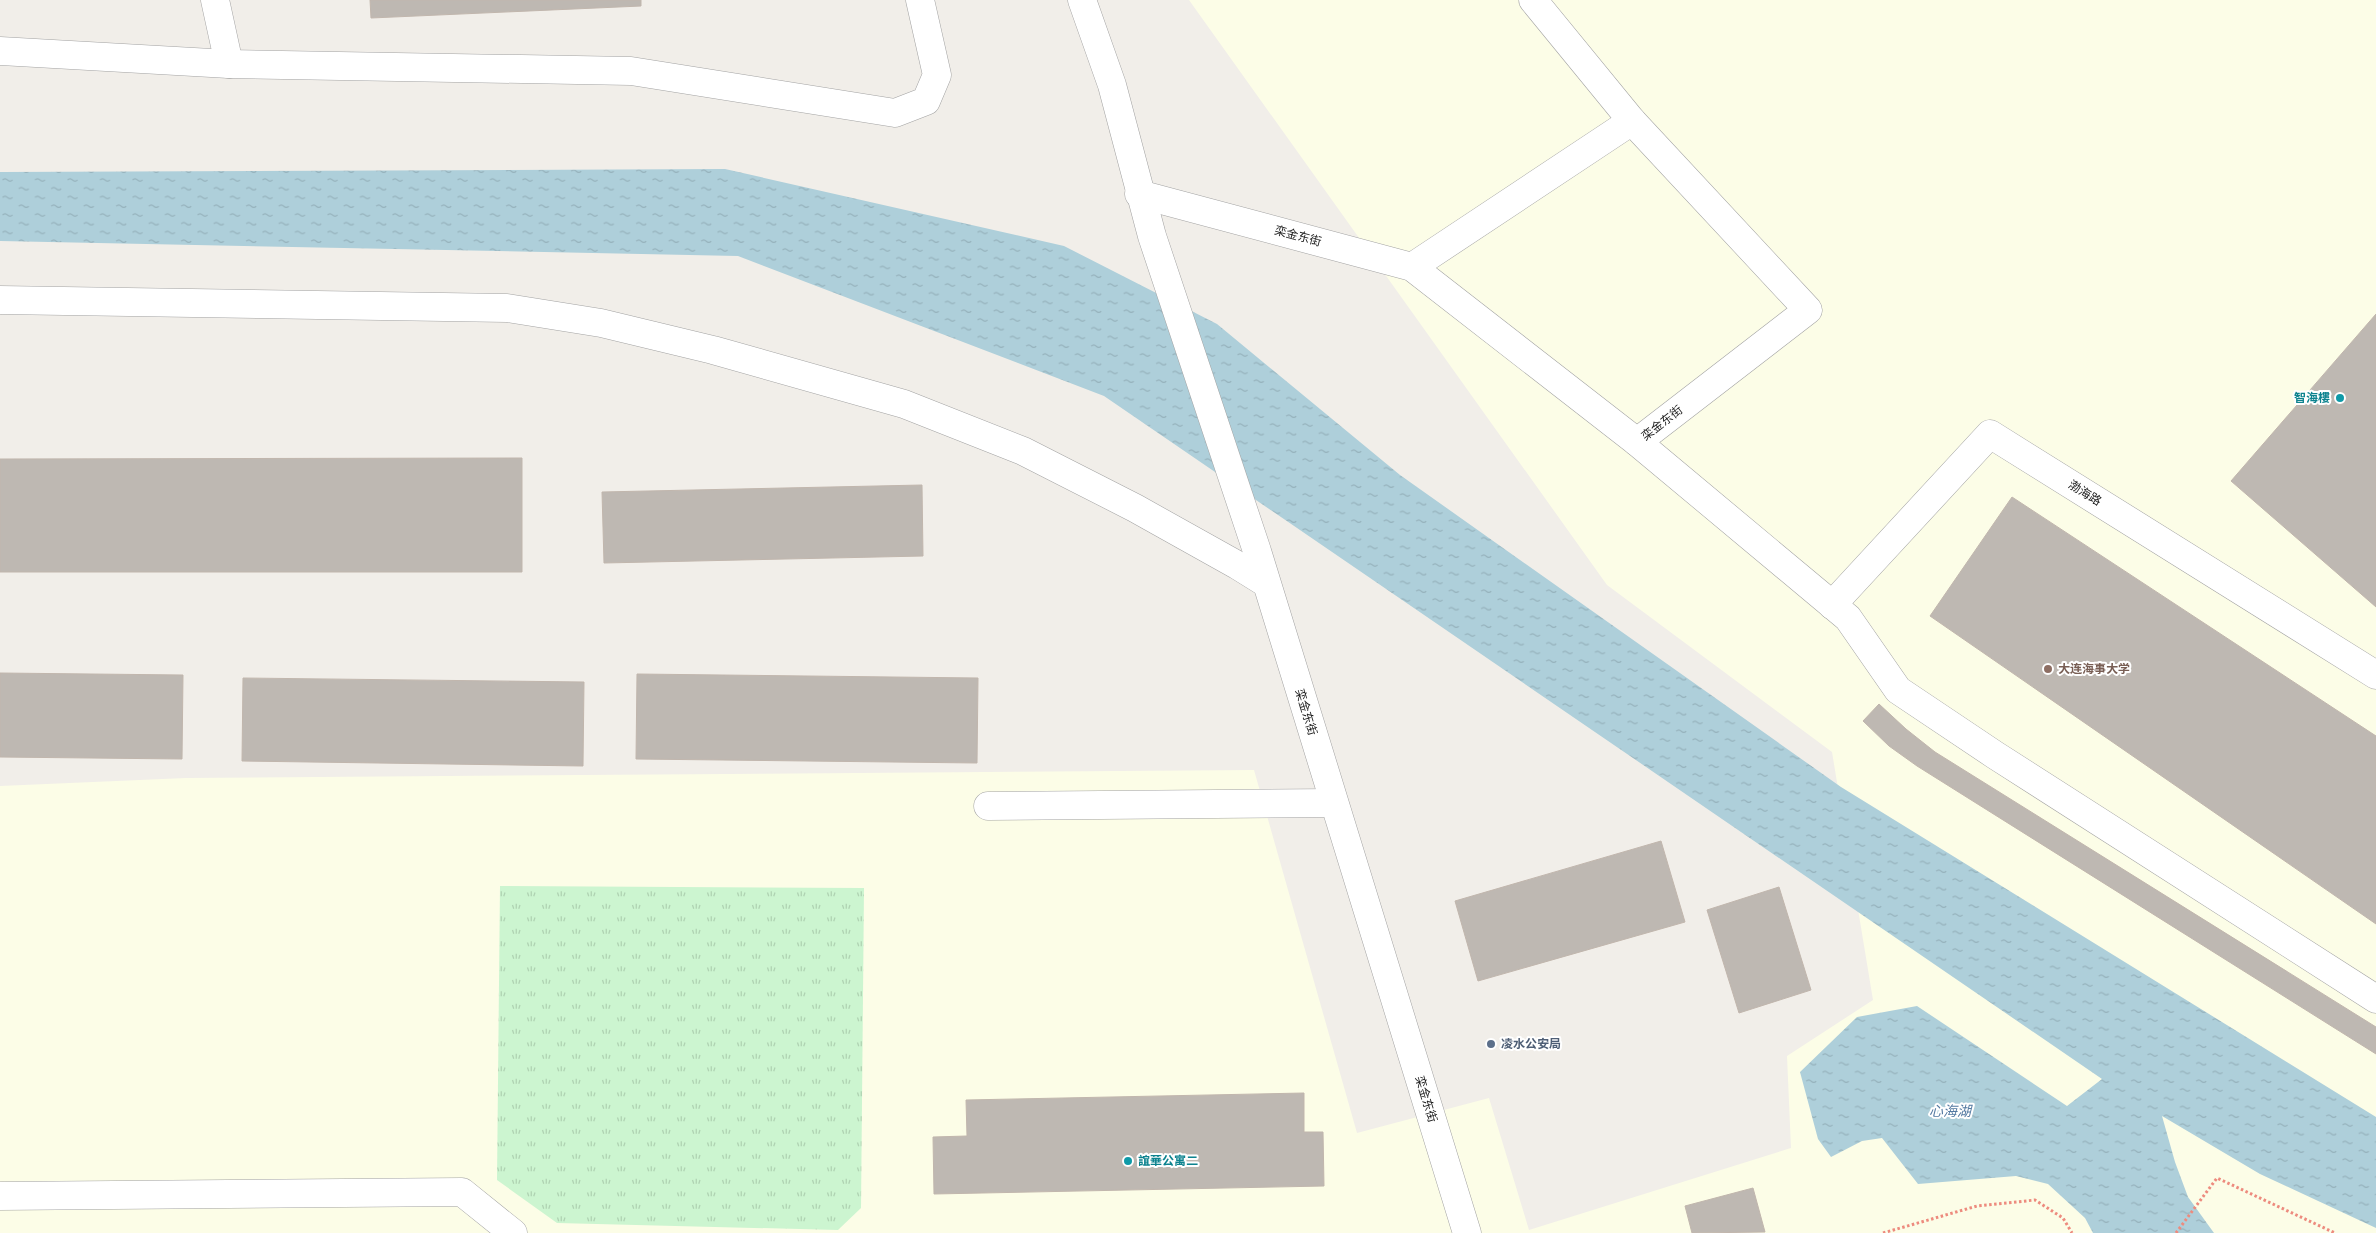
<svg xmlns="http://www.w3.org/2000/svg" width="2376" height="1233" font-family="'Nunito Sans','Noto Sans SC',sans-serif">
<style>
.education{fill:#fcfde7}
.park{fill:url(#park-tufts)}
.water{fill:url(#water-ripples)}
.building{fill:#beb8b2;stroke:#c1b6ad}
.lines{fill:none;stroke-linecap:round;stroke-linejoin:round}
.minor-casing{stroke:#a3a3a3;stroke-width:29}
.path{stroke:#ed8b7e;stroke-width:3;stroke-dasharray:2.5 2.5;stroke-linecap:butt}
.minor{stroke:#fff;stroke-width:28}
.culture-dot{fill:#0f9aa8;stroke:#fff;stroke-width:2}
.education-dot{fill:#8d6e63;stroke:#fff;stroke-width:2}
.service-dot{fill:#5c6f8a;stroke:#fff;stroke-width:2}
.labels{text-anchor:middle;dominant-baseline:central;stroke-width:4;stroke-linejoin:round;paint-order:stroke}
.street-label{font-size:12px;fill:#222;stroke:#fff}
.culture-label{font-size:12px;font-weight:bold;fill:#0d838f;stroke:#fff;text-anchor:end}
.education-label{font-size:12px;font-weight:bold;fill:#785e54;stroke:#fff;text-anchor:start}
.service-label{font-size:12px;font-weight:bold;fill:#4e5e75;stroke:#fff;text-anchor:start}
.water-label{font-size:14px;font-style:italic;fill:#5379a1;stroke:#fff}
</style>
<defs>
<pattern id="park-tufts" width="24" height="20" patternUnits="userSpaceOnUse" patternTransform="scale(1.25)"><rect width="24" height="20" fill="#ccf5d0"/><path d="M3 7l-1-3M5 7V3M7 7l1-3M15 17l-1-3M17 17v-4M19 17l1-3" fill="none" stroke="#afd2b2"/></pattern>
<pattern id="water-ripples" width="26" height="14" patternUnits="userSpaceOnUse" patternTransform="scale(1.25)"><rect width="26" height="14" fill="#aecfda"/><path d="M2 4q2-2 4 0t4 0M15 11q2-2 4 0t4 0" fill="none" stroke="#95b1bb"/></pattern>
</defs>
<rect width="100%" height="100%" fill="#f1eee9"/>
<path class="education" d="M 1189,0 L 2376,0 L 2376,1233 L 0,1233 L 0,786 L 186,778 L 1254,770 L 1357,1133 L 1489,1098 L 1529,1230 L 1791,1148 L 1787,1056 L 1873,1000 L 1832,752 L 1607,585 Z"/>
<path class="park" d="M 500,886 L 864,888 L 861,1208 L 838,1230 L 557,1223 L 497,1180 Z"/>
<path class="water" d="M 725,169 L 1064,246 L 1217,324 L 1400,475 L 1841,787 L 2376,1117 L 2376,1228 L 2260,1174 L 2162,1116 L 2175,1162 L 2188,1197 L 2214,1233 L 2093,1233 L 2085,1218 L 2048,1184 L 2016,1176 L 1918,1184 L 1882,1138 L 1862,1141 L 1831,1157 L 1818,1139 L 1800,1072 L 1857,1017 L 1917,1006 L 2067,1106 L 2102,1079 L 1104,396 L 738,256 L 0,241 L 0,172 Z"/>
<g class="building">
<path d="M 370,0 L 641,0 L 641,6 L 371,18 Z"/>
<path d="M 2376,314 L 2376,607 L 2231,481 Z"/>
<path d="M 522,458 L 522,572 L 0,572 L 0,459 Z"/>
<path d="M 922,485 L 923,556 L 604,563 L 602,492 Z"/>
<path d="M 2012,497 L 2376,736 L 2376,924 L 1930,616 Z"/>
<path d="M 0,673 L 183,675 L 182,759 L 0,757 Z"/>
<path d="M 637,674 L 978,678 L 977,763 L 636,759 Z"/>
<path d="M 243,678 L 584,682 L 583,766 L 242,761 Z"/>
<path d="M 1879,704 L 1906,729 L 1935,752 L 2376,1027 L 2376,1054 L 1917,766 L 1889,746 L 1863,721 Z"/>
<path d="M 1661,841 L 1685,922 L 1478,981 L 1455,901 Z"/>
<path d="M 1779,887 L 1811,990 L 1739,1013 L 1707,910 Z"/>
<path d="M 1304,1093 L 1304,1132 L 1323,1132 L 1324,1186 L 934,1194 L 933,1137 L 967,1136 L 966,1100 Z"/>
<path d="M 1753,1188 L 1765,1232 L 1692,1233 L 1685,1206 Z"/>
</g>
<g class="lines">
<defs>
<g id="minor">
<path d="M 215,0 L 229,64"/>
<path d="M 1082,0 L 1112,85 L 1152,236 L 1257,551 L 1467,1233"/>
<path d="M 0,51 L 229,64 L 631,71 L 895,113 L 926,101 L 937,75 L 920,0"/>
<path d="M 1139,194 L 1412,267 L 1637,442 L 1808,310 L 1632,121 L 1533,0"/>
<path d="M 1412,267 L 1632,121"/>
<path d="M 0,300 L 507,308 L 601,323 L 713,350 L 904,404 L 1023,451 L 1135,508 L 1237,565 L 1266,583"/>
<path d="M 1637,442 L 1848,618 L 1898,690 L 1995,755 L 2376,999"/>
<path d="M 1832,605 L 1990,434 L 2376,675"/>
<path d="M 988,806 L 1334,803"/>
<path d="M 0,1196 L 462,1192 L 513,1233"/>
</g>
</defs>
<use href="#minor" class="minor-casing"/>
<g class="path">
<path d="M 1883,1233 L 1977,1206 L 2035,1200 L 2063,1218 L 2072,1233"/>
<path d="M 2176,1233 L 2217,1178 L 2335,1233"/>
</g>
<use href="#minor" class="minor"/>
</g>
<g class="culture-dot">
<circle cx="2340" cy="398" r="5"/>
<circle cx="1128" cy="1161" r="5"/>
</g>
<circle class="education-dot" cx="2048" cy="669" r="5"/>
<circle class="service-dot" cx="1491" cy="1044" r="5"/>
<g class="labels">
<g class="street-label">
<text transform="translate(1298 236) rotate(15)">栾金东街</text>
<text transform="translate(1662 423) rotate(-38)">栾金东街</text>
<text transform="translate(2085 493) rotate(32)">渤海路</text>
<text transform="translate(1306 712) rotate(73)">栾金东街</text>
<text transform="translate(1426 1099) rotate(73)">栾金东街</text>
</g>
<g class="culture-label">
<text x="2330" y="398">智海樓</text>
<text x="1138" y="1161" text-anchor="start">誼華公寓二</text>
</g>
<g class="education-label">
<text x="2058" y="669">大连海事大学</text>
</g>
<g class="service-label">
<text x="1501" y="1044">凌水公安局</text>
</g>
<g class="water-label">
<text x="1950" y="1111">心海湖</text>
</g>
</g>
</svg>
